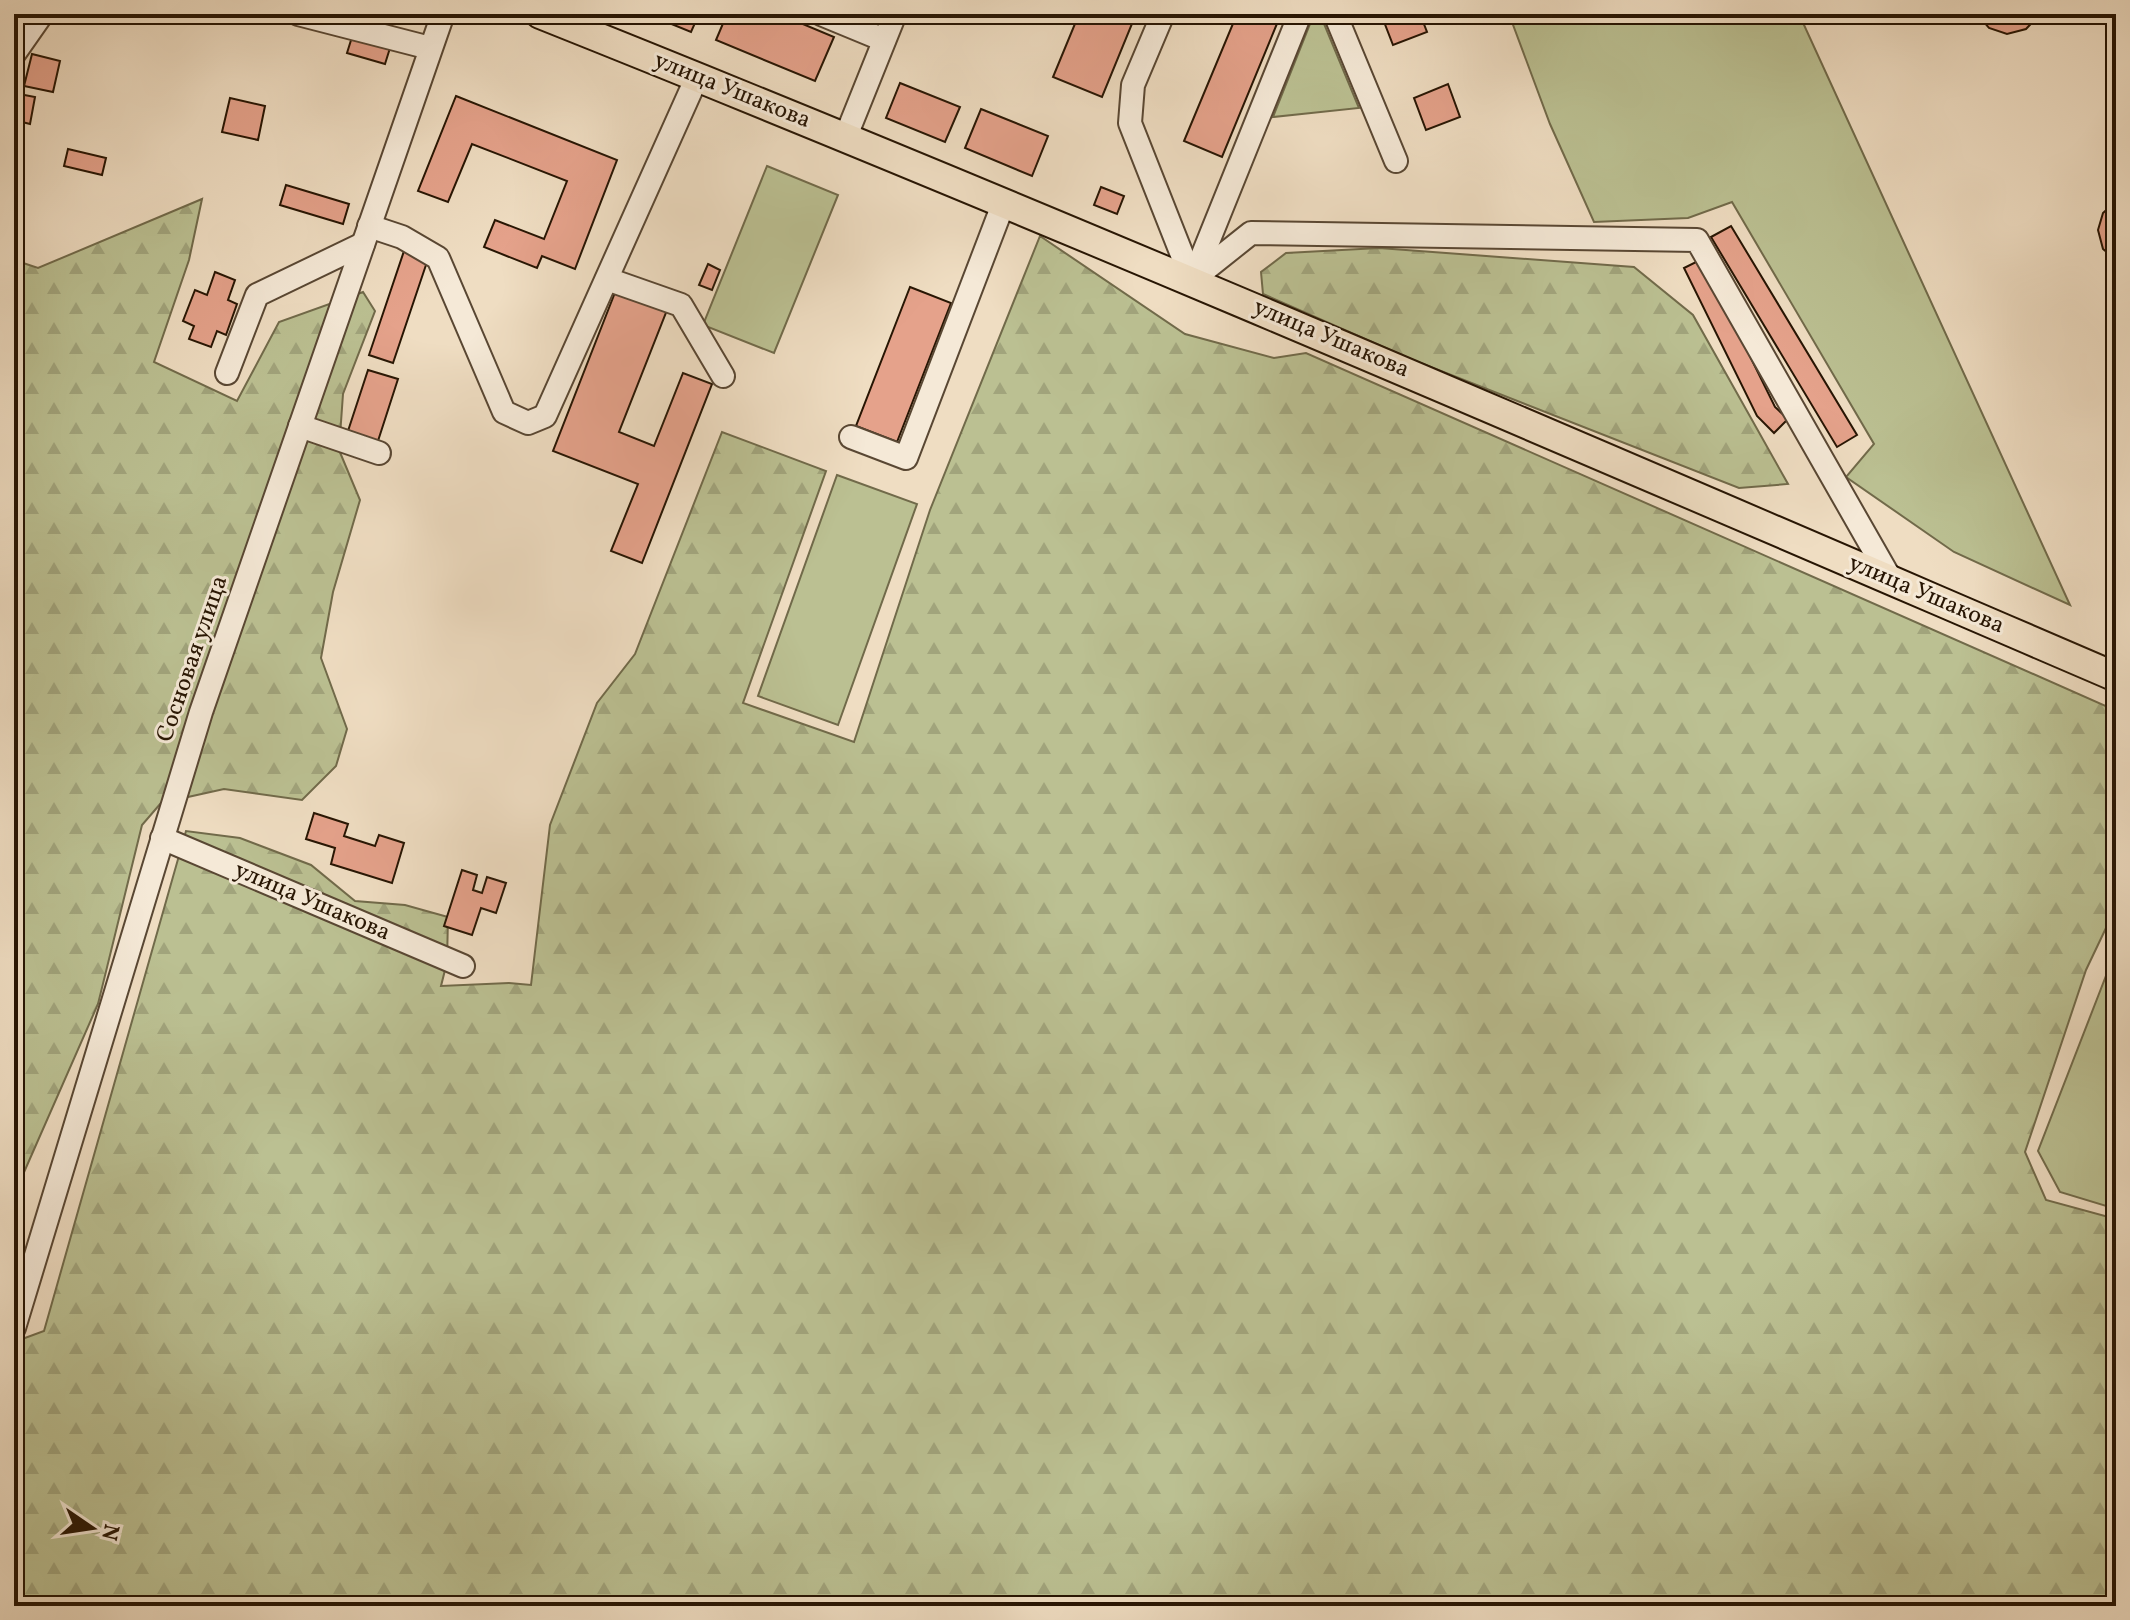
<svg xmlns="http://www.w3.org/2000/svg" width="2130" height="1620" font-family="Vollkorn,serif">
<style>
.forest{fill:url(#forest-firs);stroke:#716a4a;stroke-width:2}
.green{fill:#bbc092;stroke:#716a4a;stroke-width:2}
.building{fill:#e5a28b;stroke:#271503;stroke-width:2}
.lines{fill:none;stroke-linecap:round;stroke-linejoin:round}
.minor-casing{stroke:#594733;stroke-width:26}
.major-casing{stroke:#271503;stroke-width:32}
.minor{stroke:#f5e9d7;stroke-width:22}
.major{stroke:#efddc2;stroke-width:28}
.labels{text-anchor:middle;dominant-baseline:central;stroke-width:6;stroke-linejoin:round;paint-order:stroke}
.street-label{font-size:24px;fill:#271503;stroke:#f5e9d7}
</style>
<defs>
<pattern id="forest-firs" width="22" height="20" patternUnits="userSpaceOnUse" patternTransform="scale(2)"><rect width="22" height="20" fill="#bbc092"/><path d="M5 1l3.5 6h-7zM16 11l3.5 6h-7z" fill="#a1a47c"/></pattern>
</defs>
<rect width="100%" height="100%" fill="#efddc2"/>
<filter id="stains"><feTurbulence type="fractalNoise" baseFrequency=".0025" numOctaves="4"/><feColorMatrix values="0 0 0 0 .2 0 0 0 0 .09 0 0 0 0 .02 0 0 0 .5 -.17"/></filter>
<radialGradient id="worn" r=".72"><stop offset=".6" stop-color="#630" stop-opacity="0"/><stop offset="1" stop-color="#630" stop-opacity=".3"/></radialGradient>
<g class="forest">
<path d="M 202,199 L 189,260 L 154,362 L 237,401 L 279,322 L 363,292 L 375,311 L 343,394 L 339,450 L 360,500 L 333,592 L 321,658 L 347,729 L 336,766 L 302,800 L 224,789 L 161,803 L 142,825 L 98,1004 L 14,1195 L 14,260 L 38,268 Z"/>
<path d="M 1040,236 L 1185,334 L 1274,358 L 1306,353 L 2108,707 L 2116,718 L 2116,907 L 2086,970 L 2025,1152 L 2046,1200 L 2116,1219 L 2116,1606 L 14,1606 L 14,1342 L 44,1331 L 186,831 L 240,838 L 311,865 L 355,901 L 405,905 L 448,917 L 447,962 L 441,986 L 509,983 L 531,985 L 550,825 L 597,703 L 635,654 L 722,432 L 826,471 L 743,703 L 854,742 L 930,510 Z"/>
<path d="M 1379,248 L 1634,267 L 1693,315 L 1788,484 L 1739,488 L 1413,360 L 1263,294 L 1261,272 L 1286,253 Z"/>
</g>
<g class="green">
<path d="M 1314,14 L 1320,14 L 1359,108 L 1273,117 Z"/>
<path d="M 1509,14 L 1799,14 L 2070,605 L 1954,552 L 1846,477 L 1874,444 L 1732,202 L 1688,218 L 1594,222 L 1550,124 Z"/>
<path d="M 767,166 L 838,195 L 774,353 L 703,325 Z"/>
<path d="M 837,475 L 917,504 L 838,725 L 758,696 Z"/>
<path d="M 2116,950 L 2116,1209 L 2060,1192 L 2038,1151 Z"/>
</g>
<g class="building">
<path d="M 647,14 L 699,14 L 691,32 Z"/>
<path d="M 727,14 L 779,14 L 834,37 L 815,81 L 716,40 Z"/>
<path d="M 1079,14 L 1136,14 L 1102,97 L 1053,77 Z"/>
<path d="M 1237,14 L 1281,14 L 1222,157 L 1184,141 Z"/>
<path d="M 1381,14 L 1420,14 L 1427,32 L 1393,45 Z"/>
<path d="M 1977,14 L 2040,14 L 2026,29 L 2007,34 L 1989,28 Z"/>
<path d="M 352,37 L 390,48 L 385,64 L 347,53 Z"/>
<path d="M 32,54 L 60,61 L 53,92 L 24,86 Z"/>
<path d="M 900,83 L 960,107 L 945,142 L 886,118 Z"/>
<path d="M 1448,84 L 1460,117 L 1426,130 L 1414,98 Z"/>
<path d="M 14,93 L 35,97 L 30,124 L 14,120 Z"/>
<path d="M 456,96 L 617,160 L 575,269 L 542,256 L 537,268 L 484,247 L 495,220 L 544,239 L 567,181 L 472,144 L 448,202 L 418,191 Z"/>
<path d="M 230,98 L 265,106 L 258,140 L 222,132 Z"/>
<path d="M 981,109 L 1048,136 L 1032,176 L 965,148 Z"/>
<path d="M 68,149 L 106,158 L 102,175 L 64,166 Z"/>
<path d="M 286,185 L 349,204 L 343,224 L 280,205 Z"/>
<path d="M 1101,187 L 1124,196 L 1117,214 L 1094,205 Z"/>
<path d="M 2115,202 L 2116,202 L 2116,260 L 2103,249 L 2098,230 L 2103,213 Z"/>
<path d="M 1731,226 L 1857,435 L 1837,447 L 1711,237 Z"/>
<path d="M 404,251 L 428,259 L 393,363 L 369,355 Z"/>
<path d="M 1702,259 L 1775,407 L 1788,419 L 1774,433 L 1757,416 L 1684,268 Z"/>
<path d="M 708,264 L 720,270 L 712,290 L 699,285 Z"/>
<path d="M 215,272 L 235,280 L 228,300 L 237,304 L 226,335 L 217,331 L 211,347 L 189,339 L 194,326 L 183,321 L 195,290 L 207,295 Z"/>
<path d="M 910,287 L 951,303 L 897,442 L 856,426 Z"/>
<path d="M 616,290 L 667,310 L 619,432 L 654,446 L 683,373 L 712,384 L 642,563 L 611,551 L 638,484 L 553,451 Z"/>
<path d="M 368,370 L 398,379 L 377,444 L 347,434 Z"/>
<path d="M 314,813 L 348,824 L 344,836 L 375,846 L 379,835 L 404,843 L 392,883 L 331,864 L 335,848 L 306,839 Z"/>
<path d="M 462,870 L 477,875 L 473,890 L 482,893 L 487,877 L 506,883 L 496,913 L 481,908 L 472,935 L 444,926 Z"/>
</g>
<g class="lines">
<defs>
<g id="minor">
<path d="M 298,14 L 430,48"/>
<path d="M 821,14 L 884,40"/>
<path d="M 1163,14 L 1133,85 L 1130,123 L 1192,280"/>
<path d="M 1335,14 L 1396,161"/>
<path d="M 14,54 L 42,14"/>
<path d="M 846,136 L 895,14"/>
<path d="M 369,226 L 402,237 L 438,258 L 504,412 L 528,423 L 545,416 L 697,77"/>
<path d="M 607,279 L 681,305 L 723,376"/>
<path d="M 1193,279 L 1300,14"/>
<path d="M 1192,280 L 1251,233 L 1697,240 L 1891,580"/>
<path d="M 227,373 L 257,295 L 363,244"/>
<path d="M 300,426 L 379,453"/>
<path d="M 851,437 L 906,458 L 1004,202"/>
<path d="M 162,838 L 463,966"/>
<path d="M 14,1328 L 201,712 L 443,14"/>
</g>
<path id="major" d="M 540,14 C 1069,225 1592,452 2116,677"/>
</defs>
<use href="#minor" class="minor-casing"/>
<use href="#major" class="major-casing"/>
<use href="#minor" class="minor"/>
<use href="#major" class="major"/>
</g>
<g class="labels">
<g class="street-label">
<text transform="translate(732 91) rotate(22)">улица Ушакова</text>
<text transform="translate(1331 339) rotate(23)">улица Ушакова</text>
<text transform="translate(1926 595) rotate(23)">улица Ушакова</text>
<text transform="translate(193 659) rotate(-71)">Сосновая улица</text>
<text transform="translate(312 902) rotate(23)">улица Ушакова</text>
</g>
</g>
<rect width="2130" height="1620" fill="none" stroke="#efddc2" stroke-width="48"/>
<rect x="16" y="16" width="2098" height="1588" fill="none" stroke="#271503" stroke-width="4"/>
<rect x="24" y="24" width="2082" height="1572" fill="none" stroke="#271503" stroke-width="2"/>
<g transform="translate(92 1528) rotate(103)" stroke="#f5e9d7" stroke-width="6" paint-order="stroke">
<path d="M0-6L14 30L0 20L-14 30Z" fill="#271503"/>
<text y="-12" font-size="22" font-weight="bold" text-anchor="middle" fill="#271503">N</text>
</g>
<rect width="100%" height="100%" filter="url(#stains)"/>
<rect width="100%" height="100%" fill="url(#worn)"/>
</svg>
